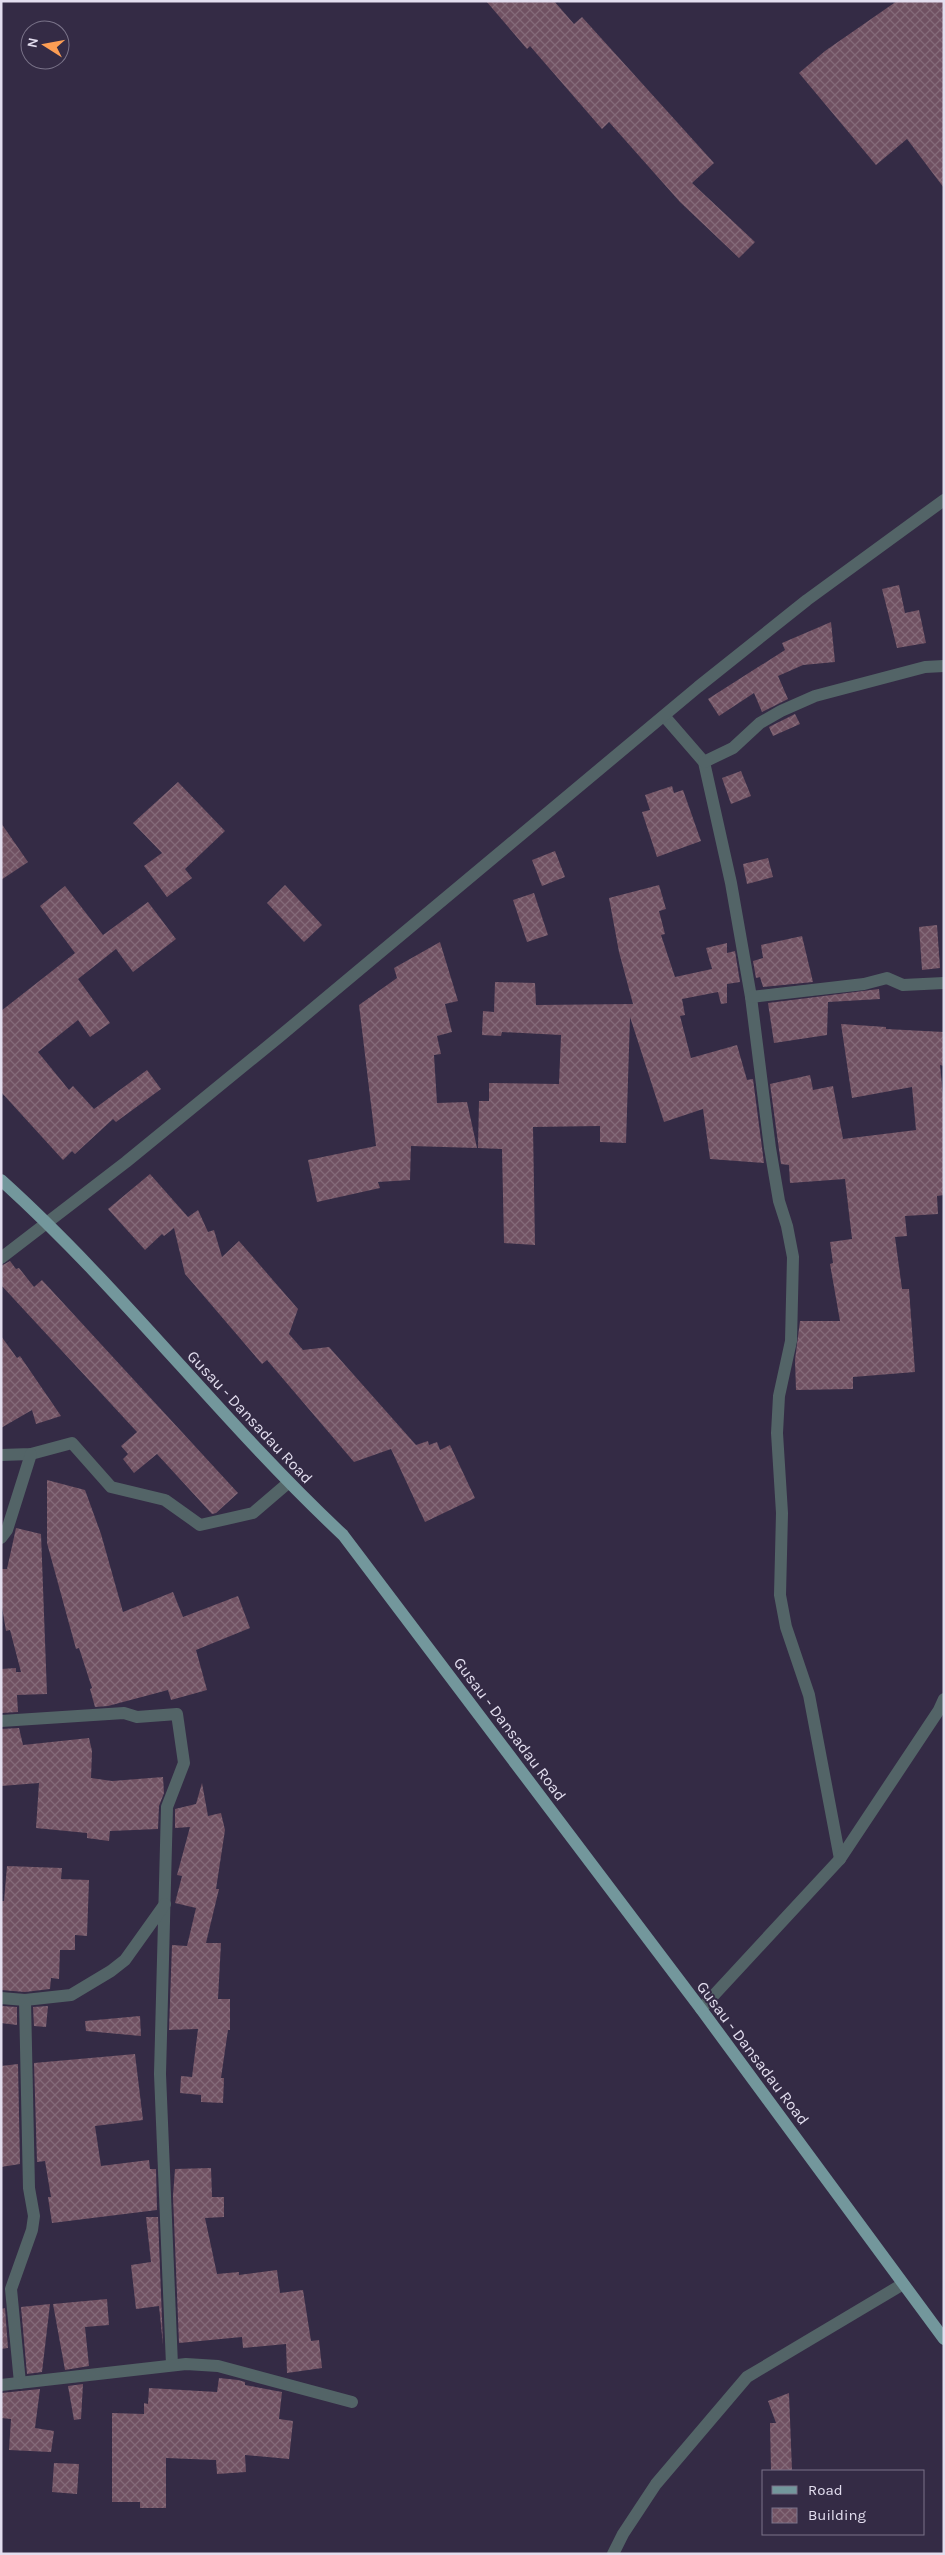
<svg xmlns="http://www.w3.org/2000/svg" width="945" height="2555" font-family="Karla,sans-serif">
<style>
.building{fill:url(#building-cross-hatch)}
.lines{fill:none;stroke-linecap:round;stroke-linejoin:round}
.minor{stroke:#536467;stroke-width:12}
.primary{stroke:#73979c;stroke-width:12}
.labels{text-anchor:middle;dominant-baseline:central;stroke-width:4;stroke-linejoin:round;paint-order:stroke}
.street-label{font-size:16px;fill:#e3deef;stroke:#342b45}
</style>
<defs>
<pattern id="building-cross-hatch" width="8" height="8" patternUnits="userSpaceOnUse" patternTransform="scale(1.25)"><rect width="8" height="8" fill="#705162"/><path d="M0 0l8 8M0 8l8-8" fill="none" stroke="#846a79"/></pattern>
</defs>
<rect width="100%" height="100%" fill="#342b45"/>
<g class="building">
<path d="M 486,1 L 554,1 L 574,24 L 582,17 L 714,163 L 692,183 L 755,242 L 739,258 L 680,202 L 609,122 L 602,129 L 530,46 L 527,49 Z"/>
<path d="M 897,1 L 944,1 L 944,188 L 907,139 L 876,165 L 799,73 L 825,51 Z"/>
<path d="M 899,585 L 905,613 L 919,610 L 926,643 L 897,648 L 882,589 Z"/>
<path d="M 831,622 L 835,662 L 803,665 L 778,676 L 788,699 L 762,712 L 754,693 L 719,716 L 708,699 L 785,650 L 782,643 Z"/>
<path d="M 795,714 L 800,724 L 773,736 L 769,727 Z"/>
<path d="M 741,771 L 751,796 L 731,804 L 722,778 Z"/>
<path d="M 178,782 L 225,831 L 185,869 L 192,878 L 167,897 L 144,866 L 162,853 L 133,823 Z"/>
<path d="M 672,786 L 674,793 L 683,790 L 701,841 L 657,857 L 642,812 L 650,810 L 645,795 Z"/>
<path d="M 1,823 L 28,862 L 1,880 Z"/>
<path d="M 555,851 L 565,877 L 542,886 L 532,860 Z"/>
<path d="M 768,858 L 773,877 L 747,884 L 743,864 Z"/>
<path d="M 285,885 L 322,925 L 304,942 L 267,903 Z"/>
<path d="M 659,885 L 666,909 L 659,911 L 665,934 L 661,935 L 675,977 L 712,969 L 706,948 L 727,943 L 727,953 L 735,951 L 740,982 L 727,984 L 727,1003 L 721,1004 L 718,992 L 682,999 L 685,1015 L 680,1016 L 691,1058 L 737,1045 L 747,1080 L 753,1079 L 764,1163 L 710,1159 L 703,1109 L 664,1122 L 630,1017 L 626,1143 L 600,1142 L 600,1126 L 533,1127 L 535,1245 L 504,1243 L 502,1149 L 478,1148 L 479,1101 L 489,1101 L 489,1083 L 559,1084 L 561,1035 L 502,1032 L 501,1036 L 482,1035 L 483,1011 L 494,1012 L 495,982 L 535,983 L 536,1005 L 633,1004 L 619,952 L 609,898 Z"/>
<path d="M 65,886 L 103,935 L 148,902 L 176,939 L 133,972 L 116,949 L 78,979 L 110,1023 L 90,1037 L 78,1020 L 38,1052 L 69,1090 L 73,1086 L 94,1109 L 147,1070 L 161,1089 L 116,1122 L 113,1119 L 75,1154 L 72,1151 L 63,1160 L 1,1092 L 1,1011 L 75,953 L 40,906 Z"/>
<path d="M 534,893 L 548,935 L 527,942 L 513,900 Z"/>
<path d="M 937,925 L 940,968 L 922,970 L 919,927 Z"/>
<path d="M 802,936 L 813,982 L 763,987 L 760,977 L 756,978 L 753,961 L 763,958 L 761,945 Z"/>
<path d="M 440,942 L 458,1001 L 445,1004 L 452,1032 L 437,1036 L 441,1054 L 434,1055 L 437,1103 L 467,1102 L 477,1148 L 411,1146 L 410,1180 L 378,1182 L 380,1188 L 317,1202 L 308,1160 L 376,1146 L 359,1005 L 397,978 L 394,968 Z"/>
<path d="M 879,989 L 880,999 L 828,1002 L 827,1035 L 774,1043 L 768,1003 Z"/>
<path d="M 841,1024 L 886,1027 L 886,1029 L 944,1032 L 944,1066 L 940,1065 L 944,1105 L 944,1195 L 937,1196 L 938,1214 L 905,1216 L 907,1236 L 895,1237 L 902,1289 L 909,1289 L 915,1372 L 853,1377 L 853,1389 L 796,1390 L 795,1360 L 800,1321 L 840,1321 L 830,1264 L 833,1263 L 830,1242 L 852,1239 L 845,1179 L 790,1183 L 789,1165 L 781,1164 L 770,1084 L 810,1075 L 813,1090 L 833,1086 L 843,1139 L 916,1130 L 912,1087 L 852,1098 Z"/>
<path d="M 150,1174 L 188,1217 L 198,1210 L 208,1232 L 214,1230 L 222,1257 L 239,1241 L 298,1309 L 289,1334 L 303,1350 L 329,1347 L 416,1445 L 428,1441 L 429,1445 L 437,1442 L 440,1450 L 450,1445 L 475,1498 L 425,1522 L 391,1449 L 354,1462 L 267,1360 L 262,1364 L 185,1274 L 174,1228 L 164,1236 L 162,1234 L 145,1250 L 108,1209 Z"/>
<path d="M 10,1261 L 16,1269 L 19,1268 L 34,1287 L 42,1280 L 238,1493 L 216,1513 L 212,1514 L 157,1454 L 134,1473 L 123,1459 L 128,1454 L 121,1446 L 137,1432 L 1,1285 L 1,1266 Z"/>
<path d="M 1,1336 L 17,1358 L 20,1356 L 61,1416 L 36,1424 L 32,1410 L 1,1428 Z"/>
<path d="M 47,1480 L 85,1490 L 101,1534 L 123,1612 L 173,1592 L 183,1617 L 238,1596 L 250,1628 L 196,1650 L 207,1690 L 171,1700 L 168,1690 L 108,1706 L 95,1707 L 90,1689 L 92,1688 L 79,1648 L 76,1649 L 47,1543 Z"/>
<path d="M 16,1528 L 41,1534 L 47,1694 L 17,1695 L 18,1712 L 1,1713 L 1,1669 L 16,1668 L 16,1672 L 21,1672 L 10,1630 L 6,1631 L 1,1601 L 1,1569 L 7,1569 Z"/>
<path d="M 19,1728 L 23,1745 L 89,1738 L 92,1751 L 91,1778 L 112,1781 L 163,1777 L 164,1793 L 159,1806 L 158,1829 L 110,1831 L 109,1841 L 87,1838 L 87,1833 L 36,1828 L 39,1783 L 1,1786 L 1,1729 Z"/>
<path d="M 202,1783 L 208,1816 L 221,1813 L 225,1830 L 216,1889 L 219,1889 L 206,1943 L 221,1943 L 218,1999 L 230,1999 L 230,2030 L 228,2030 L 221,2078 L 224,2078 L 223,2103 L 201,2102 L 201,2095 L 180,2093 L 181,2076 L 192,2077 L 198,2029 L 169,2030 L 172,1945 L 187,1946 L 196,1908 L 175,1903 L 182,1876 L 177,1875 L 190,1827 L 175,1828 L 175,1809 L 196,1804 Z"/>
<path d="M 7,1866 L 62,1868 L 61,1879 L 89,1880 L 87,1936 L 75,1935 L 75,1950 L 60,1950 L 59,1979 L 51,1978 L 50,1989 L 25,1992 L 1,1990 L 1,1901 L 4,1901 Z"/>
<path d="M 1,2006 L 17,2007 L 17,2025 L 1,2023 Z"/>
<path d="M 48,2006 L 46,2027 L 34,2026 L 33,2007 Z"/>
<path d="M 140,2016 L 141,2036 L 86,2031 L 85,2021 Z"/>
<path d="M 135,2054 L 143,2120 L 95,2126 L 101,2166 L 149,2160 L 150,2169 L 156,2169 L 157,2210 L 52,2223 L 48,2197 L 51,2197 L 45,2161 L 37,2162 L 34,2063 Z"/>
<path d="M 18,2064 L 20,2164 L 1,2167 L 1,2066 Z"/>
<path d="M 211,2168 L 212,2197 L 224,2197 L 224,2217 L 205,2218 L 217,2274 L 239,2272 L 239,2275 L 277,2270 L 280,2293 L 303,2290 L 311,2341 L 319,2340 L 322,2368 L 287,2373 L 286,2344 L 243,2348 L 242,2337 L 179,2343 L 173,2196 L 175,2169 Z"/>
<path d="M 146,2217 L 158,2217 L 163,2345 L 159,2306 L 136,2309 L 131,2265 L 151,2262 Z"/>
<path d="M 107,2299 L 109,2325 L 85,2327 L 89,2366 L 65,2370 L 53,2304 Z"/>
<path d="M 50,2304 L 42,2372 L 27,2374 L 21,2307 Z"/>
<path d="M 5,2308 L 8,2348 L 1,2349 L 1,2309 Z"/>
<path d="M 219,2378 L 238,2380 L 245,2382 L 245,2385 L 282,2392 L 279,2419 L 293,2421 L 289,2459 L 245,2455 L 246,2472 L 217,2474 L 216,2460 L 166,2458 L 166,2508 L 140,2508 L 140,2502 L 112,2502 L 112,2413 L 144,2414 L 144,2403 L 148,2404 L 149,2388 L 217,2392 Z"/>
<path d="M 83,2384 L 81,2419 L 74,2420 L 68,2386 Z"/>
<path d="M 40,2389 L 35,2428 L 54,2431 L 51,2452 L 9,2450 L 11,2419 L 1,2418 L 1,2393 Z"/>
<path d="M 789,2393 L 792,2471 L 771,2471 L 770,2423 L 776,2423 L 768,2401 Z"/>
<path d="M 54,2463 L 79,2464 L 77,2494 L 52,2492 Z"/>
</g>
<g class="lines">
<g class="minor">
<path d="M 665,717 L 704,762 L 731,883 L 751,997 L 770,1148 L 779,1201 L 787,1226 L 793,1257 L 791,1341 L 779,1396 L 777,1433 L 782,1513 L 780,1595 L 786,1627 L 809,1695 L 840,1859"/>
<path d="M 704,762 L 733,748 L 760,723 L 781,711 L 815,696 L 925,667 L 944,666"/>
<path d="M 751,997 L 864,984 L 887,978 L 903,985 L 944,983"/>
<path d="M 1,1258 L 126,1162 L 279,1037 L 698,687 L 807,600 L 944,500"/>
<path d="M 1,1455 L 31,1454 L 72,1443 L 111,1487 L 165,1500 L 200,1525 L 253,1513 L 288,1483"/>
<path d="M 1,1538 L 7,1530 L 31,1454"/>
<path d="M 1,1721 L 124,1713 L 137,1717 L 177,1714 L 184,1763 L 167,1807 L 160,2074 L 172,2365"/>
<path d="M 1,1998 L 25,2000 L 71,1995 L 111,1971 L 125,1960 L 165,1904"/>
<path d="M 701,2009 L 840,1859 L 939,1710 L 944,1699"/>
<path d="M 20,2383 L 11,2289 L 32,2230 L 34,2216 L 29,2188 L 25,2000"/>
<path d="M 1,2385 L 186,2364 L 218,2366 L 352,2402"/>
<path d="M 613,2554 L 623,2534 L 656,2484 L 747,2377 L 903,2284"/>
</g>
<path class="primary" d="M 1,1180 C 123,1290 223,1423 343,1535 L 701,2009 L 944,2339"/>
</g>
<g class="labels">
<g class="street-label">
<text transform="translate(250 1417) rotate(47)">Gusau - Dansadau Road</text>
<text transform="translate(510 1729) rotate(53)">Gusau - Dansadau Road</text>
<text transform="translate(753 2053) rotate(53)">Gusau - Dansadau Road</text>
</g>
</g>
<rect width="945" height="2555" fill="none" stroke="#e3deef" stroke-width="5"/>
<rect x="762" y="2470" width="162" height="65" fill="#342b45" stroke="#7a7389"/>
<rect x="772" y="2486" width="25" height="8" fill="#73979c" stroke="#7a7389"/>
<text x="808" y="2495" font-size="15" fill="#e3deef">Road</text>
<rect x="772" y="2508" width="25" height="15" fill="url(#building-cross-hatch)" stroke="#7a7389"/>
<text x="808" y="2520" font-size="15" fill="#e3deef">Building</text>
<g transform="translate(45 45) rotate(281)"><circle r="24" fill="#342b45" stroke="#7a7389"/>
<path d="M0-4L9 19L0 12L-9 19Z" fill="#fc9d54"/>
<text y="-8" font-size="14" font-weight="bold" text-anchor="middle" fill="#e3deef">N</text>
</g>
</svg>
